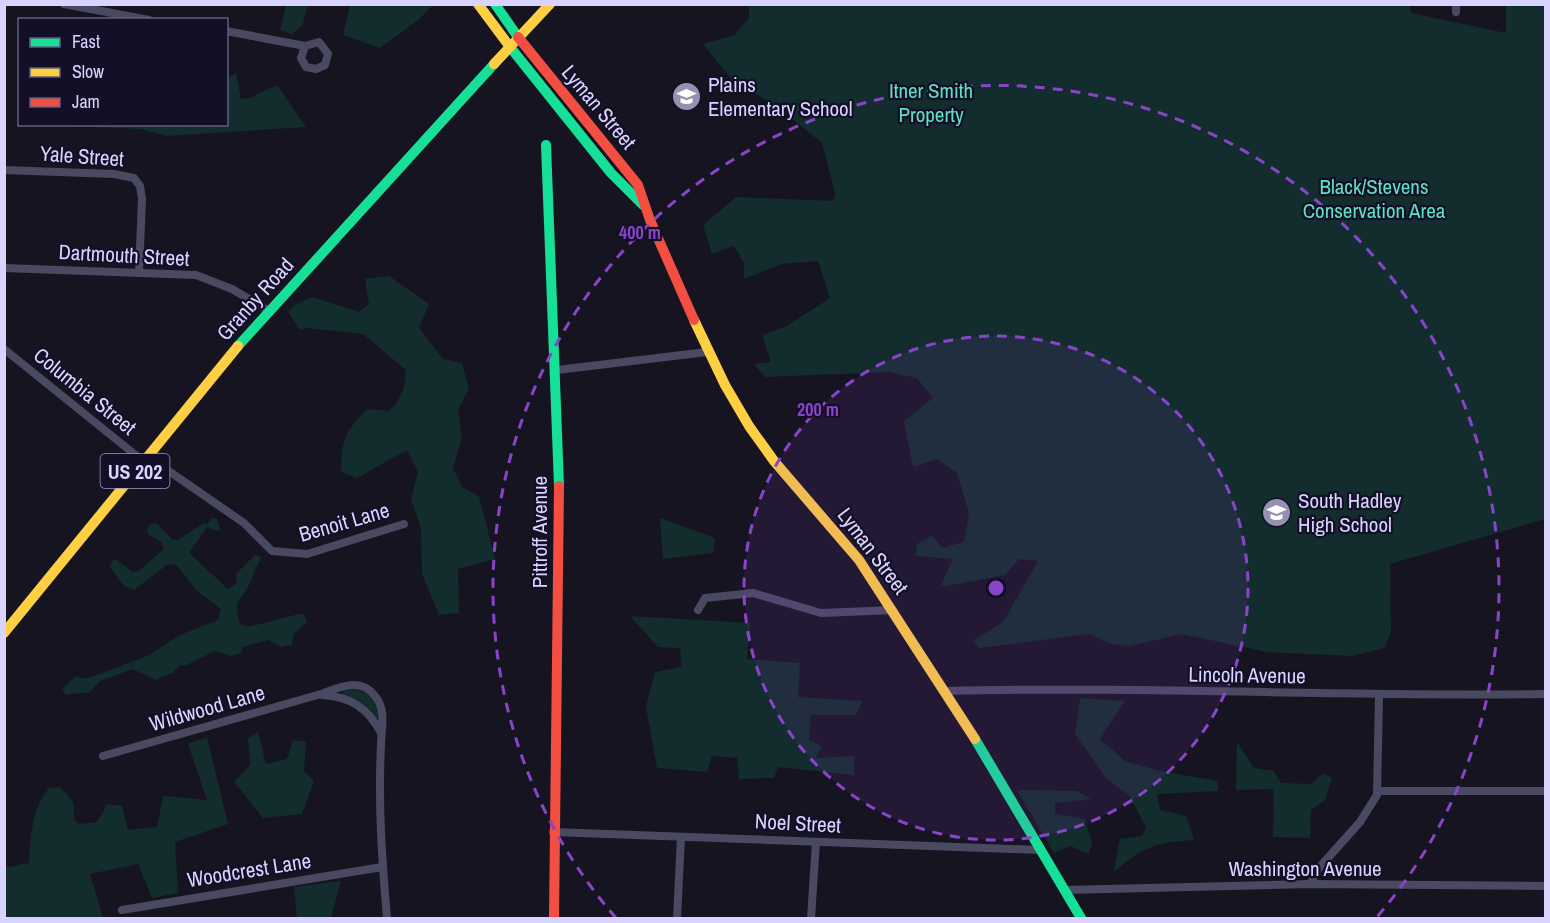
<svg xmlns="http://www.w3.org/2000/svg" width="1550" height="923" font-family="'Archivo Narrow',sans-serif">
<style>
.green{fill:#132c2d}
.lines{fill:none;stroke-linecap:round;stroke-linejoin:round}
.street{stroke:#4a4962;stroke-width:8}
.fast{stroke:#16e098;stroke-width:10}
.slow{stroke:#ffcf43;stroke-width:10}
.jam{stroke:#f24e42;stroke-width:10}
.ring{fill:none;stroke:#8945c9;stroke-width:3;stroke-dasharray:10 8}
.labels{text-anchor:middle;dominant-baseline:central;stroke-width:4.5;stroke-linejoin:round;paint-order:stroke}
.shield{fill:#130f26;stroke:#9e99be;stroke-width:1.5}
.shield-label{font-size:20px;font-weight:bold;fill:#d9d4ff}
.poi-label{font-size:21px;fill:#d9d4ff;stroke:#130f26;text-anchor:start}
.park-label{font-size:21px;fill:#5fe0c0;stroke:#130f26}
.street-label{font-size:21px;fill:#d9d4ff;stroke:#130f26}
.centre{fill:#8945c9;stroke:#130f26;stroke-width:3}
.ring-label{font-size:18px;text-anchor:middle;font-weight:bold;fill:#8945c9;stroke:#130f26;stroke-width:4.5;stroke-linejoin:round;paint-order:stroke}
</style>
<rect width="100%" height="100%" fill="#161421"/>
<g class="green">
<path d="M 1409,4 L 1411,13 L 1506,33 L 1506,5 L 1545,5 L 1545,519 L 1390,564 L 1391,633 L 1384,648 L 1352,656 L 1267,652 L 1182,634 L 1129,646 L 1112,644 L 1089,634 L 979,648 L 974,640 L 1003,622 L 1038,561 L 1019,559 L 1005,575 L 940,587 L 953,559 L 915,556 L 917,544 L 932,536 L 942,548 L 964,542 L 969,513 L 957,473 L 937,459 L 913,467 L 904,421 L 933,398 L 917,378 L 889,372 L 765,377 L 754,364 L 771,362 L 762,335 L 787,326 L 830,298 L 818,261 L 781,264 L 744,279 L 744,263 L 734,246 L 712,254 L 703,225 L 736,197 L 833,201 L 835,193 L 822,143 L 775,105 L 732,80 L 703,44 L 734,35 L 749,18 L 749,5 Z"/>
<path d="M 286,5 L 308,5 L 303,24 L 292,34 L 280,30 Z"/>
<path d="M 350,5 L 350,4 L 433,5 L 418,20 L 380,48 L 343,35 Z"/>
<path d="M 236,73 L 241,99 L 250,98 L 277,85 L 306,127 L 167,136 L 141,129 L 44,125 L 226,124 L 227,79 Z"/>
<path d="M 389,276 L 429,304 L 419,328 L 443,359 L 462,363 L 469,389 L 458,410 L 462,437 L 453,468 L 462,487 L 479,496 L 495,559 L 458,569 L 459,613 L 439,615 L 422,574 L 421,528 L 411,499 L 418,472 L 407,450 L 357,478 L 341,472 C 343,436 343,435 367,409 L 389,411 C 401,400 406,386 406,370 L 363,334 L 307,328 L 300,330 L 288,312 L 294,305 L 312,297 L 359,312 L 369,304 L 365,279 Z"/>
<path d="M 212,518 L 217,519 L 220,529 L 217,531 L 207,527 L 189,553 L 228,589 L 236,584 L 237,573 L 255,555 L 260,556 L 261,559 C 255,568 253,576 249,585 C 239,604 233,600 240,624 L 248,627 L 303,613 L 307,622 L 294,634 L 292,645 L 281,647 L 268,640 L 243,647 L 241,653 L 231,656 L 215,651 L 187,665 L 180,665 L 173,673 L 155,680 L 133,669 L 100,681 L 90,692 L 66,695 L 62,689 L 76,676 L 85,679 L 97,675 L 149,655 L 180,635 L 218,620 L 221,609 L 196,590 L 177,565 L 168,564 L 134,590 L 124,586 L 109,566 L 113,560 L 117,560 L 133,572 L 139,571 L 164,549 L 161,542 L 148,534 L 147,529 L 151,523 L 157,524 L 173,540 L 178,540 L 204,523 L 206,525 Z"/>
<path d="M 660,518 L 715,538 L 713,553 L 663,559 Z"/>
<path d="M 630,616 L 750,623 L 747,659 L 800,663 L 798,697 L 862,701 L 856,715 L 811,715 L 809,740 L 822,746 L 816,758 L 854,756 L 854,775 L 778,767 L 774,778 L 739,779 L 737,758 L 712,756 L 707,772 L 657,768 L 646,707 L 655,672 L 682,667 L 680,648 L 658,647 Z"/>
<path d="M 343,689 C 365,689 377,695 379,718 L 375,718 L 363,704 L 342,693 Z"/>
<path d="M 1080,698 L 1125,701 L 1100,739 L 1125,761 L 1160,771 L 1218,781 L 1218,791 L 1157,794 L 1160,810 L 1186,816 L 1194,840 C 1155,843 1144,846 1114,872 L 1120,839 L 1142,836 L 1146,827 L 1129,795 L 1107,779 L 1075,734 Z"/>
<path d="M 258,732 L 266,764 L 287,759 L 293,740 L 306,742 L 304,771 L 314,781 L 302,814 L 263,818 L 234,782 L 250,765 L 248,738 Z"/>
<path d="M 207,737 L 228,824 L 175,842 L 178,893 L 152,898 L 138,864 L 90,874 L 103,918 L 5,918 L 5,865 L 9,867 L 29,863 C 31,836 31,810 49,788 L 60,787 L 73,802 L 75,821 L 80,824 L 97,822 L 107,804 L 122,806 L 128,830 L 157,827 L 163,796 L 207,800 L 188,744 Z"/>
<path d="M 1237,742 L 1254,768 L 1274,771 L 1281,783 L 1311,784 L 1323,773 L 1332,778 L 1325,800 L 1311,810 L 1310,838 L 1273,837 L 1274,789 L 1236,790 Z"/>
<path d="M 1017,790 L 1077,791 L 1091,799 L 1055,803 L 1055,814 L 1085,819 L 1092,842 L 1089,854 L 1070,846 L 1054,853 Z"/>
<path d="M 341,881 L 331,918 L 297,918 L 294,887 Z"/>
</g>
<g class="lines">
<g class="street">
<path d="M 64,4 L 149,20"/>
<path d="M 1456,4 L 1456,12"/>
<path d="M 226,31 L 305,46 L 319,42 L 328,54 L 325,65 L 316,69 L 306,67 L 301,58 L 305,46"/>
<path d="M 4,170 L 114,174 L 134,178 L 140,186 L 142,199 L 139,272"/>
<path d="M 4,268 L 196,275 L 232,289 L 269,311"/>
<path d="M 4,349 L 143,461"/>
<path d="M 557,370 L 707,352"/>
<path d="M 147,456 L 244,523 L 272,551 L 307,554 L 404,524"/>
<path d="M 698,610 L 705,598 L 753,593 L 821,613 L 893,610"/>
<path d="M 947,691 C 1146,686 1346,697 1546,694"/>
<path d="M 323,695 C 351,697 368,708 381,733"/>
<path d="M 103,756 L 321,694 C 339,687 361,677 375,696 C 387,710 381,728 381,745 C 378,803 382,860 387,918"/>
<path d="M 1378,791 L 1546,791"/>
<path d="M 553,832 L 1040,850"/>
<path d="M 1310,884 L 1319,868 L 1360,822 L 1377,795 L 1379,696"/>
<path d="M 1064,890 L 1310,884 L 1546,886"/>
<path d="M 122,910 L 382,867"/>
<path d="M 677,918 L 681,837"/>
<path d="M 811,918 L 816,842"/>
</g>
<g class="fast">
<path d="M 495,4 L 518,37"/>
<path d="M 510,47 L 611,173 L 643,205"/>
<path d="M 546,145 L 559,486"/>
<path d="M 238,346 L 494,64"/>
<path d="M 975,739 L 1081,918"/>
</g>
<g class="slow">
<path d="M 478,4 L 510,47"/>
<path d="M 494,64 L 550,4"/>
<path d="M 694,320 L 725,385 L 749,426 L 774,461 L 859,560 L 975,739"/>
<path d="M 4,633 L 238,346"/>
</g>
<g class="jam">
<path d="M 518,37 L 638,185 L 650,220 L 694,320"/>
<path d="M 554,918 L 559,486"/>
</g>
</g>
<circle cx="996" cy="588" r="252" fill="#8945c9" fill-opacity=".12"/>
<g class="ring">
<circle cx="996" cy="588" r="252"/>
<path d="M616 918A503 503 0 1 1 1376 918"/>
</g>
<defs>
<symbol id="school-disc" viewBox="-11 -11 22 22"><circle r="9.5" fill="#9591b1" stroke="#130f26"/><path d="M0-5L7-2L0 1L-7-2ZM-4 1L0 2.5L4 1V4Q0 6-4 4Z" fill="#fff"/></symbol>
</defs>
<g fill-rule="evenodd">
<use href="#school-disc" x="670" y="80" width="33" height="33"/>
<use href="#school-disc" x="1260" y="496" width="33" height="33"/>
</g>
<g class="labels">
<rect class="shield" x="100.5" y="454" width="69" height="34" rx="4.5"/>
<g class="shield-label">
<text x="135" y="471">US 202</text>
</g>
<g class="poi-label">
<text x="708" y="84">Plains<tspan x="708" dy="24">Elementary School</tspan></text>
<text x="1298" y="500">South Hadley<tspan x="1298" dy="24">High School</tspan></text>
</g>
<g class="park-label">
<text x="931" y="90">Itner Smith<tspan x="931" dy="24">Property</tspan></text>
<text x="1374" y="186">Black/Stevens<tspan x="1374" dy="24">Conservation Area</tspan></text>
</g>
<g class="street-label">
<text transform="translate(599 107) rotate(50)">Lyman Street</text>
<text transform="translate(82 156) rotate(4)">Yale Street</text>
<text transform="translate(124 255) rotate(3)">Dartmouth Street</text>
<text transform="translate(255 299) rotate(-48)">Granby Road</text>
<text transform="translate(85 391) rotate(39)">Columbia Street</text>
<text transform="translate(344 522) rotate(-16)">Benoit Lane</text>
<text transform="translate(539 532) rotate(-90)">Pittroff Avenue</text>
<text transform="translate(873 551) rotate(53)">Lyman Street</text>
<text transform="translate(1247 675) rotate(1)">Lincoln Avenue</text>
<text transform="translate(207 708) rotate(-16)">Wildwood Lane</text>
<text transform="translate(798 823) rotate(3)">Noel Street</text>
<text x="1305" y="868">Washington Avenue</text>
<text transform="translate(249 870) rotate(-9)">Woodcrest Lane</text>
</g>
</g>
<circle cx="996" cy="588" r="9" class="centre"/>
<g class="ring-label">
<text x="640" y="239">400 m</text>
<text x="818" y="416">200 m</text>
</g>
<rect width="1550" height="923" fill="none" stroke="#d9d4ff" stroke-width="12"/>
<rect x="18" y="18" width="210" height="108" fill="#130f26" stroke="#625e7d" stroke-width="1.5"/>
<rect x="30" y="38" width="30" height="9" fill="#16e098" stroke="#625e7d" stroke-width="1.5"/>
<text x="72" y="48" font-size="18" fill="#d9d4ff">Fast</text>
<rect x="30" y="68" width="30" height="9" fill="#ffcf43" stroke="#625e7d" stroke-width="1.5"/>
<text x="72" y="78" font-size="18" fill="#d9d4ff">Slow</text>
<rect x="30" y="98" width="30" height="9" fill="#f24e42" stroke="#625e7d" stroke-width="1.5"/>
<text x="72" y="108" font-size="18" fill="#d9d4ff">Jam</text>
</svg>
